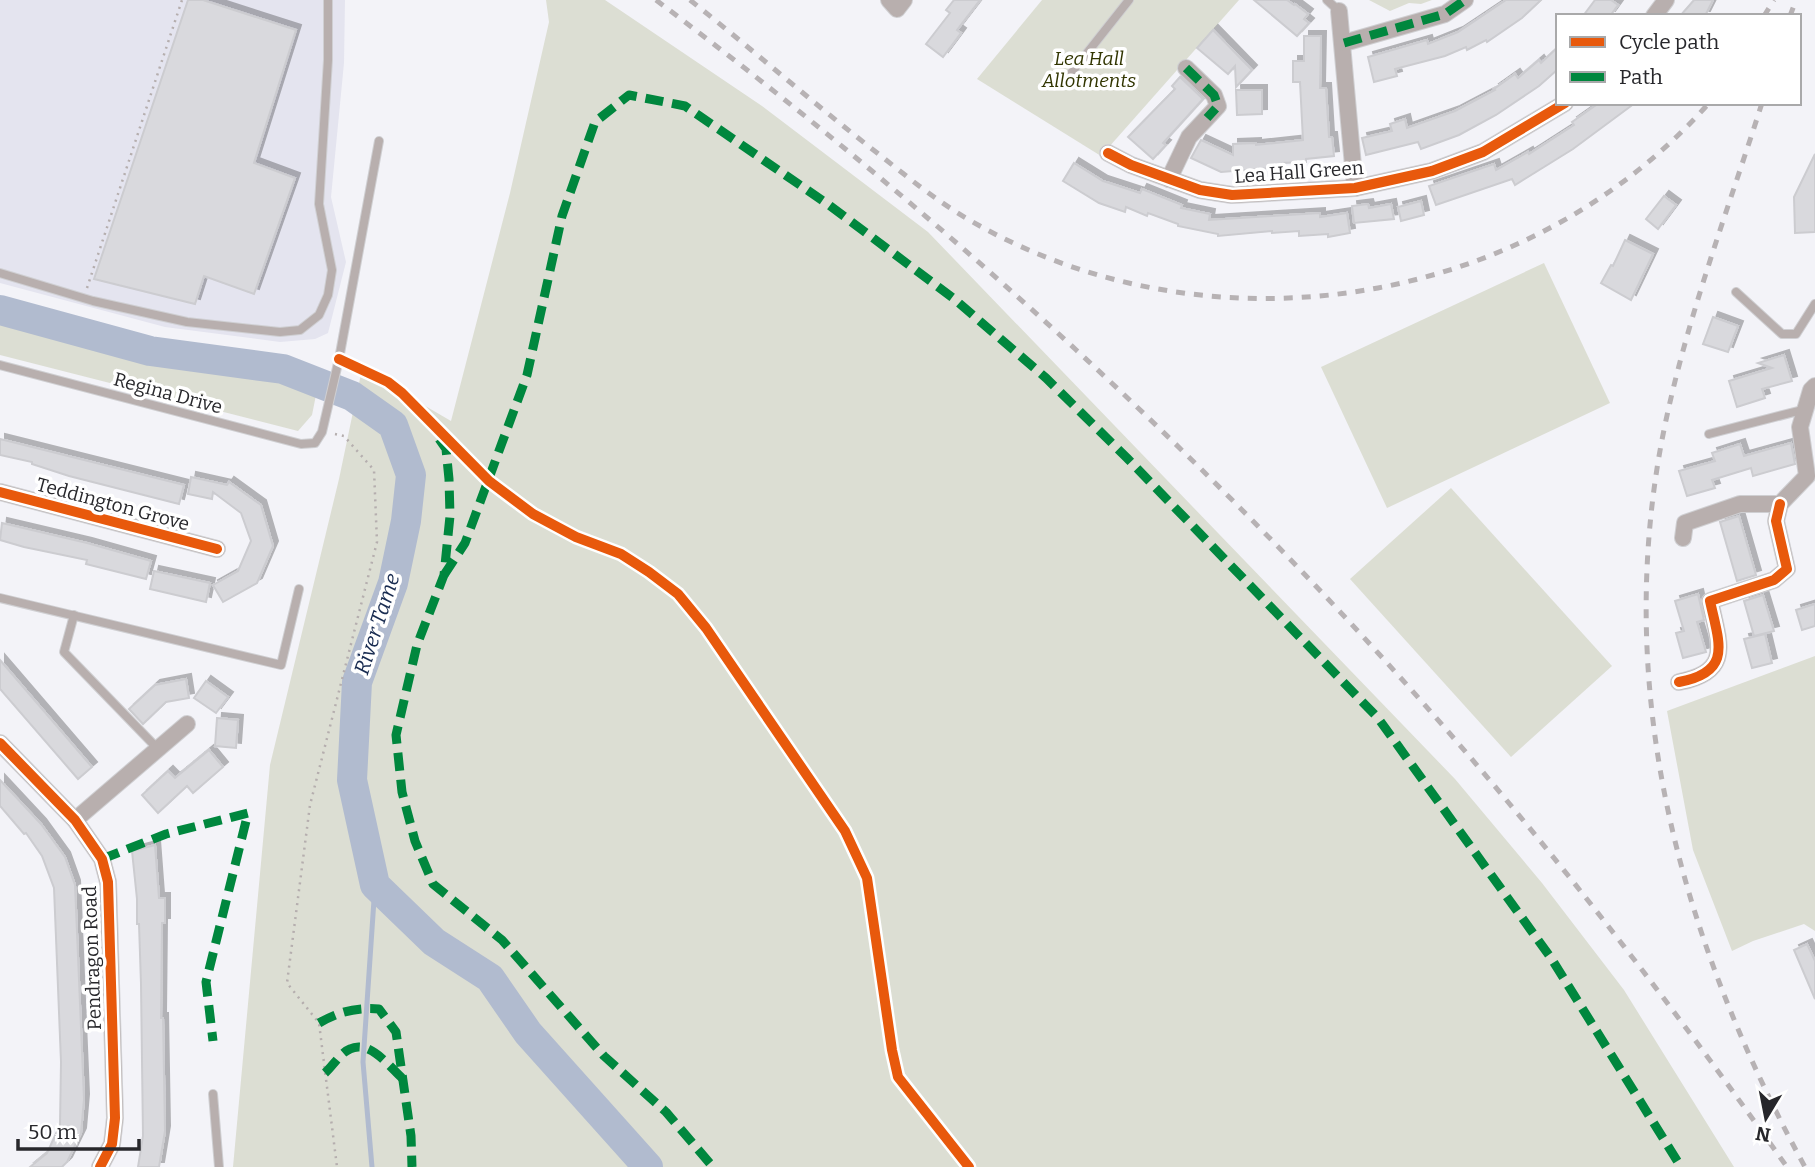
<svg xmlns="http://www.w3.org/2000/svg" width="1815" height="1167" font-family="Bitter,serif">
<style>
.built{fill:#e4e4ef}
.green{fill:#dcded3}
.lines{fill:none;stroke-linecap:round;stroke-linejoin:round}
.stream{stroke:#b1bbcf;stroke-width:5}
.river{stroke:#b1bbcf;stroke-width:30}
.building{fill:#d9d9dd;stroke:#ccccd0;stroke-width:2;filter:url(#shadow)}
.lane-casing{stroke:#cfcfd2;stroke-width:10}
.street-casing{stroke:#cfcfd2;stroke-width:18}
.path{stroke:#b5aeae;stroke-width:2.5;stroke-dasharray:2 5;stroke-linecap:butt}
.lane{stroke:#b8afae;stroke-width:8}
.street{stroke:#b8afae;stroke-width:16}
.rail{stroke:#b7b2b4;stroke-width:5;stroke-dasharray:9 9;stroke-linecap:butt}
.quiet{stroke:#00873e;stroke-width:9;stroke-dasharray:18 9;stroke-linecap:butt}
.cycleway-casing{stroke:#fff;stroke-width:15}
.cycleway{stroke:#e8590c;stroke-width:10}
.labels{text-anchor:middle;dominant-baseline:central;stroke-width:7;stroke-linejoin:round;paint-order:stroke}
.park-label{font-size:19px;font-style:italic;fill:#313500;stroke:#fff}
.street-label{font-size:19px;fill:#27272b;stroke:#fff}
.water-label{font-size:21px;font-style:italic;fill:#182b50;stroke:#fff}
</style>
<defs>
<filter id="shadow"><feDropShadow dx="5" dy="-5" stdDeviation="0" flood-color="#0004"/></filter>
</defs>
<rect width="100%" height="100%" fill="#f3f3f8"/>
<path class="built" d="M 0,0 L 345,0 L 344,63 L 331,197 L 346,262 L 328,333 L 315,339 L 280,342 L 165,327 L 0,283 Z"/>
<g class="green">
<path d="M 546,0 L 605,0 L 762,106 L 928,232 L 1455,779 L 1542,883 L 1624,990 L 1734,1167 L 233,1167 L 270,765 L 339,479 L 362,369 L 451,421 L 510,193 L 549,22 Z"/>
<path d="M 1042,0 L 1239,0 L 1101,156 L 977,79 Z"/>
<path d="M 1369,0 L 1432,0 L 1421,4 L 1409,3 L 1390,11 Z"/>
<path d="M 1544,263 L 1610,403 L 1387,508 L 1321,367 Z"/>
<path d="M 0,319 L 88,347 L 214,373 L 274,380 L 316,395 L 312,415 L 298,431 L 0,355 Z"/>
<path d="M 1451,488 L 1612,666 L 1511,757 L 1350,579 Z"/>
<path d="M 1815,656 L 1815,931 L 1804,924 L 1753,941 L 1732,951 L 1693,850 L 1667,711 Z"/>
</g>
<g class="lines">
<path class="stream" d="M 372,1167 L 363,1062 L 375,885"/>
<path class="river" d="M 0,310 L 150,351 L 283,369 L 352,396 L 393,425 L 411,475 L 406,521 L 393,583 L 357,682 L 352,780 L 375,885 L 434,942 L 490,978 L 528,1033 L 648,1167"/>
</g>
<g class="building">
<path d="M 188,0 L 203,0 L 296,30 L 254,163 L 295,178 L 254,294 L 204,276 L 195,304 L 94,279 Z"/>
<path d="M 954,0 L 980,0 L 957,30 L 961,33 L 943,57 L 926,44 L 950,13 L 946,10 Z"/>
<path d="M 1254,0 L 1287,0 L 1294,5 L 1295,4 L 1308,14 L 1304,19 L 1309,23 L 1297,36 Z"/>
<path d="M 1506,0 L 1541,0 L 1522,18 L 1487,42 L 1486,40 L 1467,50 L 1466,47 L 1445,56 L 1395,69 L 1397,76 L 1374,82 L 1368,57 L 1427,40 L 1428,44 L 1458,32 Z"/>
<path d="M 1595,0 L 1611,0 L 1618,5 L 1610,16 L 1583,16 Z"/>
<path d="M 1694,0 L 1713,0 L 1705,16 L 1680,16 Z"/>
<path d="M 1213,30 L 1252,70 L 1236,87 L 1235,66 L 1228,74 L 1197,48 Z"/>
<path d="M 1304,36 L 1321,36 L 1320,88 L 1326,88 L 1329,137 L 1332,137 L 1334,156 L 1306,159 L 1306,162 L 1282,163 L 1283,167 L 1221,172 L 1191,158 L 1201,140 L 1233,155 L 1233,144 L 1256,143 L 1256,145 L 1303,140 L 1300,82 L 1293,82 L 1293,61 L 1304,61 Z"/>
<path d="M 1558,47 L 1558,69 L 1539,86 L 1496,115 L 1459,135 L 1421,149 L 1418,142 L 1366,155 L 1362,138 L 1392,131 L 1390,124 L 1405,119 L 1407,128 L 1455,111 L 1495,90 L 1494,89 L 1515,74 L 1518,78 L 1539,60 L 1541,63 Z"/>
<path d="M 1180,77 L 1203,99 L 1163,143 L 1166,145 L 1153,159 L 1128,137 L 1175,89 L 1172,86 Z"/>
<path d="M 1236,90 L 1262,90 L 1262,114 L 1237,115 Z"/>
<path d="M 1599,103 L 1635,103 L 1573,149 L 1515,185 L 1512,179 L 1436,205 L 1429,186 L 1494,164 L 1496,170 L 1528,152 L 1529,154 L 1574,125 L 1572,122 Z"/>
<path d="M 1815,154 L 1815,232 L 1795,233 L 1794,197 Z"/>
<path d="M 1074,163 L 1103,181 L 1140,193 L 1142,189 L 1182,205 L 1181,208 L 1210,214 L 1209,220 L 1320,213 L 1320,217 L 1347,213 L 1350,233 L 1328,237 L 1328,234 L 1299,236 L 1299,231 L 1272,233 L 1272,231 L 1218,236 L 1218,234 L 1178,226 L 1178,224 L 1148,213 L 1147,216 L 1126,207 L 1125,212 L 1099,203 L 1063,181 Z"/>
<path d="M 1664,196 L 1676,205 L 1658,229 L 1646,219 Z"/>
<path d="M 1421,201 L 1424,215 L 1401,221 L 1398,207 Z"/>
<path d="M 1368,204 L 1369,208 L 1391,204 L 1394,219 L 1354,223 L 1352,206 Z"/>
<path d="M 1625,240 L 1653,254 L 1631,300 L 1601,283 L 1611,265 L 1613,266 Z"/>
<path d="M 1713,317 L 1738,326 L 1728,352 L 1703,344 Z"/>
<path d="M 1784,355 L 1792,381 L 1762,389 L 1765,398 L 1737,407 L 1729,381 L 1772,368 L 1758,363 Z"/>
<path d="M 0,439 L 184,485 L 179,504 L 69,476 L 32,464 L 32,462 L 0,455 Z"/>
<path d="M 1791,443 L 1795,464 L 1753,476 L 1751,468 L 1712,480 L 1715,488 L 1687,496 L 1679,471 L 1715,461 L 1712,453 L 1740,444 L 1744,456 Z"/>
<path d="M 191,477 L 227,485 L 229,482 L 261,505 L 273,546 L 257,583 L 223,602 L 213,585 L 238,571 L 251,541 L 241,513 L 213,492 L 212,499 L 188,494 Z"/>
<path d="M 1739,516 L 1756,575 L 1737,581 L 1720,522 Z"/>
<path d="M 2,523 L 87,543 L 151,561 L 146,579 L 86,564 L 87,560 L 24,547 L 0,540 Z"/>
<path d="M 154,571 L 210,583 L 206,602 L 150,589 Z"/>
<path d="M 1698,594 L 1704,620 L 1697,622 L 1706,652 L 1683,658 L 1676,633 L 1684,631 L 1675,601 Z"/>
<path d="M 1763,595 L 1774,631 L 1754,636 L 1744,601 Z"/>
<path d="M 1815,604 L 1815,626 L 1802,630 L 1796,610 Z"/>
<path d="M 1765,634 L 1772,663 L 1752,668 L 1744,639 Z"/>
<path d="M 0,660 L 92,767 L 78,779 L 0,689 Z"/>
<path d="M 186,679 L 189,698 L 166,702 L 143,724 L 129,709 L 155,685 Z"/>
<path d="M 206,681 L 228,697 L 216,713 L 194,698 Z"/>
<path d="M 217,718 L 238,720 L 236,748 L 215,746 Z"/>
<path d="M 209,750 L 223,767 L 193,793 L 187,786 L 158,813 L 142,795 L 168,771 L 175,778 Z"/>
<path d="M 0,780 L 41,824 L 65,857 L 75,885 L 84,1099 L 81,1133 L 67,1162 L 62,1167 L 30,1167 L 47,1153 L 60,1125 L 61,1062 L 54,888 L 42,856 L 26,833 L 24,834 L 0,806 Z"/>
<path d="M 155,845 L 159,898 L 165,898 L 165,923 L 162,923 L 161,1018 L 163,1018 L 165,1131 L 159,1167 L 138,1167 L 143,1136 L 141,984 L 139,924 L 137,924 L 137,899 L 132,851 Z"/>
<path d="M 1807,944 L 1815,961 L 1815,999 L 1794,950 Z"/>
</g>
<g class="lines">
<defs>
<g id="lane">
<path d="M 1327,0 L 1339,11"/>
<path d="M 1068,77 L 1129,0"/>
<path d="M 0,273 L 93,301 L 187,322 L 280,332 L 300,330 L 319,315 L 328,295 L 332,270 L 319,204 L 328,60 L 328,0"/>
<path d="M 1736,292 L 1782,334 L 1796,334 L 1815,304"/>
<path d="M 0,365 L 301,444 L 315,443 L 322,432 L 339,359 L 379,141"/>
<path d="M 1709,434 L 1806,409"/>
<path d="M 0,598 L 281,665 L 299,589"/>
<path d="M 74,615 L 64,652 L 158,749"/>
<path d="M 213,1094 L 219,1167"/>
</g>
<g id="street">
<path d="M 889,0 L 897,9 L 904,0"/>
<path d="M 1339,11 L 1355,188"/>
<path d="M 1654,16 L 1666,0"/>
<path d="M 1344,43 L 1445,14 L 1465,0"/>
<path d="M 1108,153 L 1131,165 L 1200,190 L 1232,195 L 1355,188 L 1432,171 L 1483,152 L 1565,103"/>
<path d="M 1169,179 L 1189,137 L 1218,106 L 1214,95 L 1186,68"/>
<path d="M 0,492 L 217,549"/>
<path d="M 1683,538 L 1685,523 L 1740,504 L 1780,504 L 1807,476 L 1800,427 L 1811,390 L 1815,386"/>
<path d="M 1679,682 C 1733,672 1719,643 1710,601 L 1774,580 L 1787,569 L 1776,521 L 1780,504"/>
<path d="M 0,743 L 75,820 L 102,859 L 108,882 L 115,1118 L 112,1144 L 100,1167"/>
<path d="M 75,820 L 187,724"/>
</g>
</defs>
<use href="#lane" class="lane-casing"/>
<use href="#street" class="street-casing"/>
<g class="path">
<path d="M 87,288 L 182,0"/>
<path d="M 335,434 L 344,436 L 374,470 L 377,542 L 310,805 L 287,983 L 319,1023 L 337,1167"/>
</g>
<use href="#lane" class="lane"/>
<use href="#street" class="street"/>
<g class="rail">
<path d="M 656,0 C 915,195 1160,414 1379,654 C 1526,815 1661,989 1787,1167"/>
<path d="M 690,0 C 753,50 813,103 876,152 C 905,175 934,199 966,218 C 1204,359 1525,311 1709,103"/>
<path d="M 1764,16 L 1774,0"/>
<path d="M 1790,16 L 1796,0"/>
<path d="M 1762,103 C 1726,216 1683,328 1661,445 C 1614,701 1683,943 1805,1167"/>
</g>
<g class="quiet">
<path d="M 1344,43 L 1445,14 L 1465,0"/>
<path d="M 1186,68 L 1214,95 L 1218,106 L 1207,118"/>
<path d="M 439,439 L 446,449 L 449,479 L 450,516 L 444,575 L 417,645 L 396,735 L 402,792 L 415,841 L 433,884 L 502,940 L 604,1056 L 666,1112 L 713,1167"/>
<path d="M 444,575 L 465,543 L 527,375 L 562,216 L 595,122 L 629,95 L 685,106 L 829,205 L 953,298 L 1046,378 L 1127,458 L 1378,718 L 1551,958 L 1681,1167"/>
<path d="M 102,859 L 166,834 L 248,813 L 206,982 L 213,1041"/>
<path d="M 319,1023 C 338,1012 356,1007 379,1009 L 396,1032 L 411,1136 L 412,1167"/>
<path d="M 325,1073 C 333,1066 340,1053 350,1049 C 369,1039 390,1067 402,1078"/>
</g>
<defs>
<g id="cycleway">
<path d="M 1108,153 L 1131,165 L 1200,190 L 1232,195 L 1355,188 L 1432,171 L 1483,152 L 1565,103"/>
<path d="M 339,359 L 388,382 L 402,393 L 489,481 L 533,514 L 576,537 L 621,554 L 649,572 L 678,594 L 706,628 L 845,831 L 867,878 L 892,1050 L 898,1077 L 969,1167"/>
<path d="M 0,492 L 217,549"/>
<path d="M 1679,682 C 1733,672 1719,643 1710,601 L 1774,580 L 1787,569 L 1776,521 L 1780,504"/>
<path d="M 0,743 L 75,820 L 102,859 L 108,882 L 115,1118 L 112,1144 L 100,1167"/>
</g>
</defs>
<use href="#cycleway" class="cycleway-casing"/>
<use href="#cycleway" class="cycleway"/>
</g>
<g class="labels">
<g class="park-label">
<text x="1089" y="58">Lea Hall<tspan x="1089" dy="22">Allotments</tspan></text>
</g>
<g class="street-label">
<text transform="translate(1299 172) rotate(-4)">Lea Hall Green</text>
<text transform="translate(168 393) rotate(15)">Regina Drive</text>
<text transform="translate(113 504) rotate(15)">Teddington Grove</text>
<text transform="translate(92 958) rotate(-92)">Pendragon Road</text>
</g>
<g class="water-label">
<text transform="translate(377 624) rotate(-72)">River Tame</text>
</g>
</g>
<rect x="1556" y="14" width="245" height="91" fill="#ffffff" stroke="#a9a9aa" stroke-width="2"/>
<rect x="1570" y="37" width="35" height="10" fill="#e8590c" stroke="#a9a9aa" stroke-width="2"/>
<text x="1619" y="49" font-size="21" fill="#27272b">Cycle path</text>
<rect x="1570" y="72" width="35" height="10" fill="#00873e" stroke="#a9a9aa" stroke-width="2"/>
<text x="1619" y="84" font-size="21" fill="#27272b">Path</text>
<g transform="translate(1766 1118) rotate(190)" stroke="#ffffff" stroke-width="5" paint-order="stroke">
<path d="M0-5L12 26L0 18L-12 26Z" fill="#27272b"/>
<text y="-10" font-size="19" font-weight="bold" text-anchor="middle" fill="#27272b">N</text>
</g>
<path d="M18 1139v10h121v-10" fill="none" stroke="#27272b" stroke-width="3.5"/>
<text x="28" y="1139" font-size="21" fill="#27272b" stroke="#ffffff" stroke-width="5" paint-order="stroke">50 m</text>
</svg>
